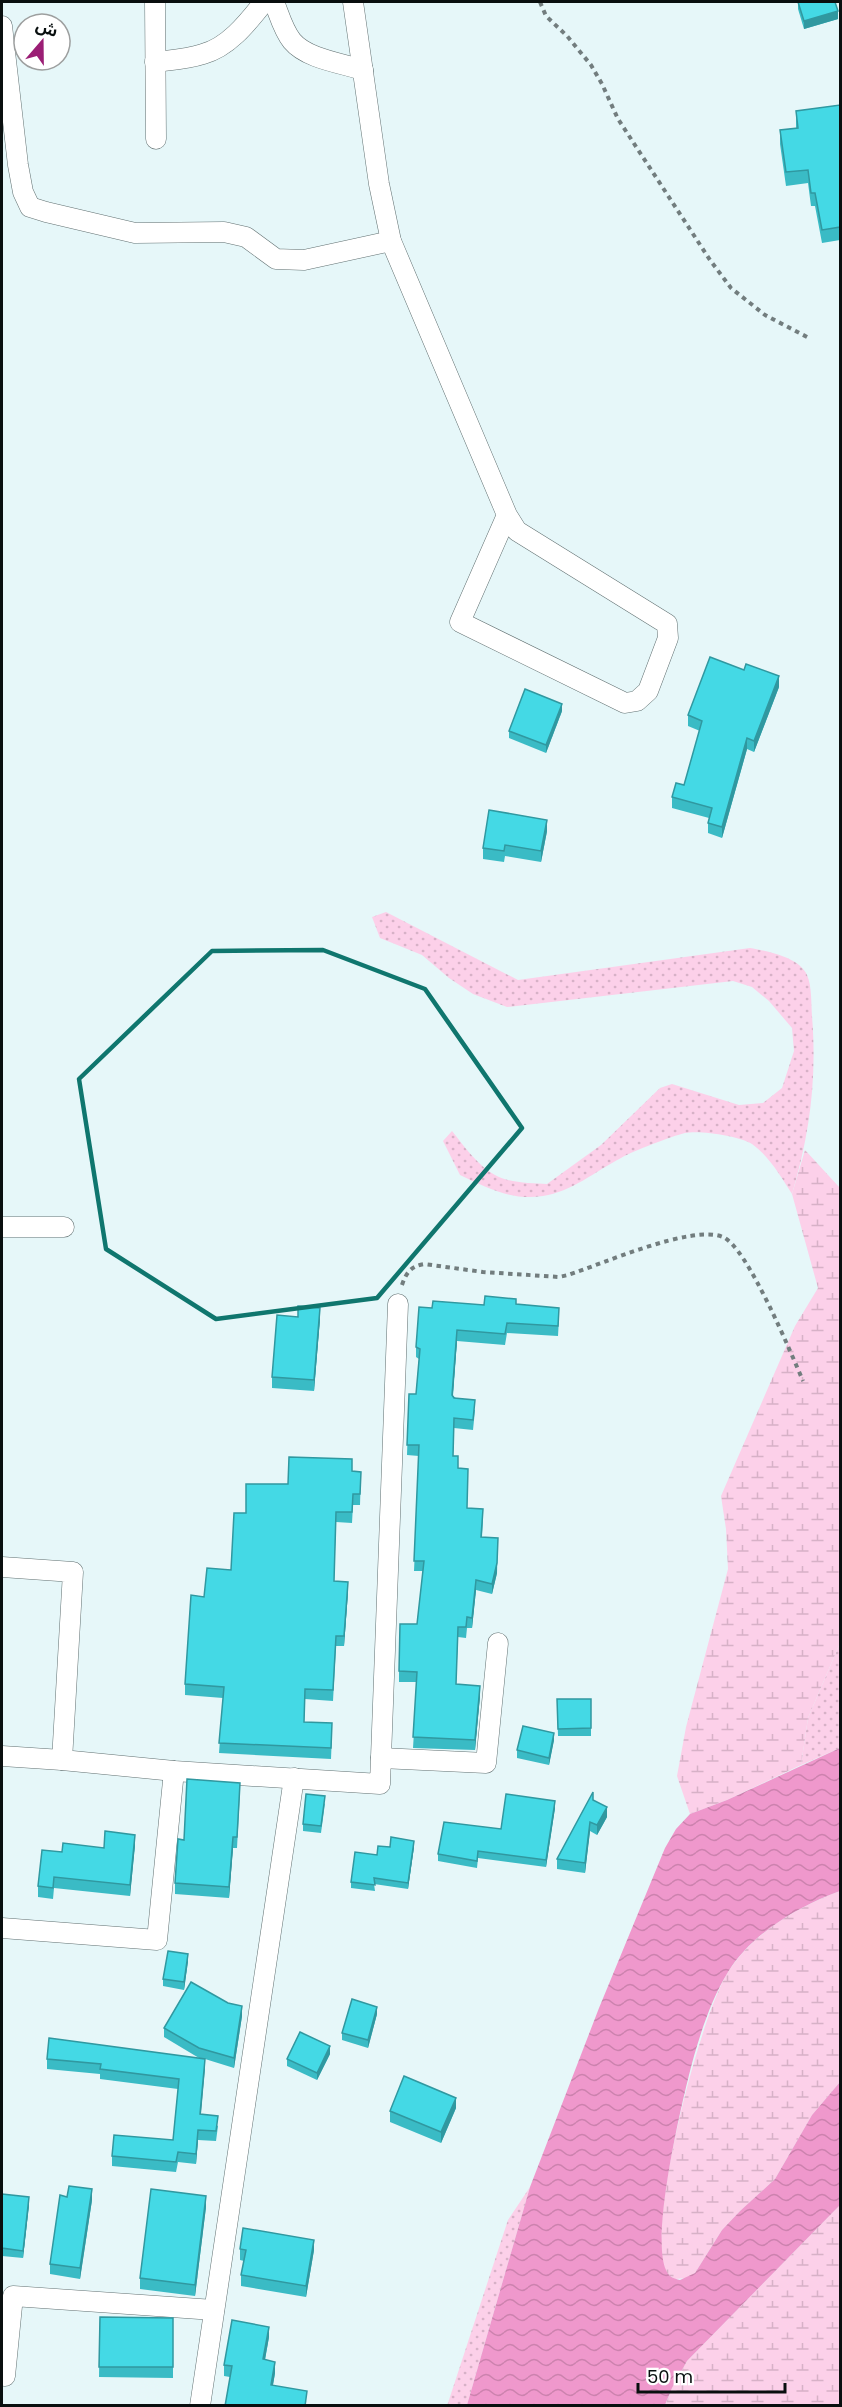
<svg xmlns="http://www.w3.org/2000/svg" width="842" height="2407" font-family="Poppins,'Noto Sans Arabic',sans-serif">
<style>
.grass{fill:url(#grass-dots)}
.wetland{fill:url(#wetland-marsh)}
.water{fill:url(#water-waves)}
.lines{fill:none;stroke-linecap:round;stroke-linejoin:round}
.minor-casing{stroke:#627172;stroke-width:21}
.path{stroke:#727d7e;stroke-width:4;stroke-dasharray:4.5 4.5;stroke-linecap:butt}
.minor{stroke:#fff;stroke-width:20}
.wall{fill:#3abbc5}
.shaded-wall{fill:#3098a0}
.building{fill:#44d9e5;stroke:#3098a0;stroke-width:1.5}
.marked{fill:none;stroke:#0f766e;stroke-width:4.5;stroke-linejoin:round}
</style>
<defs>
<pattern id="grass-dots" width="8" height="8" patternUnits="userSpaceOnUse" patternTransform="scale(1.5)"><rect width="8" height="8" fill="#fcd0e9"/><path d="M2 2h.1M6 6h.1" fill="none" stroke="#d7b1c7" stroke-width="1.8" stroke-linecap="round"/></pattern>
<pattern id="wetland-marsh" width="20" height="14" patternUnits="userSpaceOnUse" patternTransform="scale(1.5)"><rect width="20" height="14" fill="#fcd0e9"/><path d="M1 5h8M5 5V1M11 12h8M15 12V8" fill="none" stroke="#d7b1c7"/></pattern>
<pattern id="water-waves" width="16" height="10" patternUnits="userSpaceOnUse" patternTransform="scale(1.5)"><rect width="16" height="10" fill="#ef98cc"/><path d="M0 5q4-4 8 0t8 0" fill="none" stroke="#cc82ae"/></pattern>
</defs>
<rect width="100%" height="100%" fill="#e6f7f9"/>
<g class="grass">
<path d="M 386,912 L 518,980 L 750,948 C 767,951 799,957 807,975 C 812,986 811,1004 812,1016 C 817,1079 810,1133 792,1194 C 781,1177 769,1156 752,1144 C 740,1136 700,1130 685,1133 C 672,1136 633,1151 621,1158 C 596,1171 571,1192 543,1196 C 512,1201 487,1188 460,1175 L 443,1141 L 452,1131 C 464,1146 478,1166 495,1175 C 509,1183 531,1183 547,1184 L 601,1145 L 660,1088 L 672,1084 L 739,1105 L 763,1103 L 782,1088 L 794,1051 L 792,1028 L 769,1001 L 752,987 L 733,981 L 507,1007 L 473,994 L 449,978 L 422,955 L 380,938 L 372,917 Z"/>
<path d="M 840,1643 L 840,1748 L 801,1765 L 808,1718 Z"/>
<path d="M 530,2187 L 467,2405 L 447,2406 L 508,2220 Z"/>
</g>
<g class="wetland">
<path d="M 805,1150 L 840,1188 L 840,1643 L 808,1718 L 801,1765 L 727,1800 L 690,1814 L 677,1776 L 686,1727 L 728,1569 L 726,1529 L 721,1496 L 795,1326 L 818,1288 L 792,1194 Z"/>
<path d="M 840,1891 L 840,2082 L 812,2115 L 775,2179 L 740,2211 L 722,2230 L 695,2273 L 687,2278 L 675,2279 C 671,2277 667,2274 665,2270 C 646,2225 701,2010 730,1969 C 756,1931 798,1907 840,1891 Z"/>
<path d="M 840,2205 L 840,2405 L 665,2406 L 672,2388 L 687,2361 Z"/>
</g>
<path class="water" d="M 840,1748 L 840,1891 C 799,1906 752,1933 728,1972 C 713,1996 702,2028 694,2056 C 683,2096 650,2236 666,2270 C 668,2276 674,2279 680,2280 L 695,2273 L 722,2230 L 740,2211 L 775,2179 L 812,2115 L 840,2082 L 840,2205 L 687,2361 L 672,2388 L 665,2405 L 467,2405 L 530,2187 L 599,2008 L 665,1848 L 676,1829 L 690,1814 L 727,1800 Z"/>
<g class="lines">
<defs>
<g id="minor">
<path d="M 155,2 L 156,139"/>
<path d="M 274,2 C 279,14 283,30 292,41 C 307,59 341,63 363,70"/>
<path d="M 353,2 L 379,184 L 391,241 L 507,515 L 517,531 L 667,624 L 668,638 L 648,691 L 637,701 L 625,703 L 460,622 L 507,515"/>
<path d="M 2,26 L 18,165 L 23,192 L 30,207 L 46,212 L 135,233 L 224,232 L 246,237 L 276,259 L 304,260 L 391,241"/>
<path d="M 155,62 C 171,60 188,59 203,54 C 229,47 248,22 264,2"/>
<path d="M 2,1227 L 64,1227"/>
<path d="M 2,1567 L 73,1572 L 62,1760 L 174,1771 L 380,1784 L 398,1304"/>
<path d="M 2,1756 L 62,1760"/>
<path d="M 381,1758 L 486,1763 L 498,1643"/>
<path d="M 2,1928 L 157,1940 L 174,1771"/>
<path d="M 5,2376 L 13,2296 L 214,2310"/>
<path d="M 200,2406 L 294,1778"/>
</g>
</defs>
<use href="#minor" class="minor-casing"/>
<g class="path">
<path d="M 540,2 L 546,16 L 567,36 L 591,65 L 602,84 L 618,119 L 710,260 L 731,288 L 765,315 L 809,338"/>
<path d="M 402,1285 C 406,1273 411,1266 424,1264 L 483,1272 L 559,1277 L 568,1275 C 602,1264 692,1224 723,1237 C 747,1247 791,1353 803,1381"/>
</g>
<use href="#minor" class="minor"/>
</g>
<g class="wall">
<path d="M 798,2 L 838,19 L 804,29 L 798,9 Z"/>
<path d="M 840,105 L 840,240 L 822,243 L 815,206 L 811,206 L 808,183 L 786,186 L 780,144 L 780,130 L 796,128 L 796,111 Z"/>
<path d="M 779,687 L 754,752 L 747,749 L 722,838 L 708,833 L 708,823 L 709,818 L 672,808 L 672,797 L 684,785 L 700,731 L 688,726 L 688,715 Z"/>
<path d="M 562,711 L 546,753 L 509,738 L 509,731 Z"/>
<path d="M 547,831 L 541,862 L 505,856 L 504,862 L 483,859 L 483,848 Z"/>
<path d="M 516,1304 L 559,1318 L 558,1336 L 507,1333 L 505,1345 L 457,1341 L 453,1396 L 475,1410 L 473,1430 L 454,1428 L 453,1456 L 458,1468 L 467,1508 L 483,1520 L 482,1537 L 498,1538 L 497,1573 L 492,1594 L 476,1590 L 472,1628 L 467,1628 L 466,1638 L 458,1637 L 456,1684 L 480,1696 L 475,1750 L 413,1748 L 417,1682 L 399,1682 L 399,1671 L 417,1624 L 423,1571 L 414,1571 L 419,1456 L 407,1455 L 409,1394 L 416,1394 L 419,1359 L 416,1357 L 416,1347 L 432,1308 L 484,1305 Z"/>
<path d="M 298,1317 L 320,1319 L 314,1391 L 272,1388 L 272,1377 Z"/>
<path d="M 352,1471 L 361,1472 L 360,1505 L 353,1505 L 352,1523 L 336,1522 L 334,1581 L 348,1592 L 344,1646 L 336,1646 L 333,1701 L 305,1699 L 304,1722 L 332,1734 L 331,1759 L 219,1753 L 223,1698 L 185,1695 L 185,1684 L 204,1597 L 231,1570 L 246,1513 L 288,1484 Z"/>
<path d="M 557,1699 L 591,1699 L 591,1736 L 558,1736 Z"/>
<path d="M 554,1740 L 549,1765 L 517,1758 L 517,1750 Z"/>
<path d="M 240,1793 L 237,1848 L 233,1848 L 229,1898 L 175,1894 L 175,1883 L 184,1840 Z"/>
<path d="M 593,1800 L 607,1817 L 597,1835 L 590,1831 L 585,1873 L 557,1869 L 557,1859 Z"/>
<path d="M 325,1803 L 321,1833 L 303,1831 L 303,1824 Z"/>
<path d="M 555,1808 L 546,1867 L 478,1858 L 477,1868 L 438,1861 L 438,1854 Z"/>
<path d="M 135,1845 L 130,1896 L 54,1888 L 53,1899 L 38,1897 L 38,1886 L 62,1852 Z"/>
<path d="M 390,1847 L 414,1847 L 408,1889 L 374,1884 L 375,1891 L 351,1888 L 351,1882 L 377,1855 Z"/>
<path d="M 188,1961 L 184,1990 L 163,1986 L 163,1979 Z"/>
<path d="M 377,2014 L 368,2048 L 342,2040 L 342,2033 Z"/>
<path d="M 242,2016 L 234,2068 L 205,2059 L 200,2115 L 218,2126 L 216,2141 L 198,2140 L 196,2164 L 178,2162 L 176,2172 L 112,2166 L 112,2156 L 173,2140 L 178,2089 L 100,2079 L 100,2074 L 47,2069 L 47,2059 L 202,2059 L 199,2058 L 164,2037 L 164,2028 Z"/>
<path d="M 330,2054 L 317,2080 L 287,2066 L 287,2059 Z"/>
<path d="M 456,2108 L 441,2143 L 390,2122 L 390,2111 Z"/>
<path d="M 2,2194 L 29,2205 L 23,2258 L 2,2256 Z"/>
<path d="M 92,2200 L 80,2279 L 50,2274 L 50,2264 Z"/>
<path d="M 206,2207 L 195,2296 L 140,2289 L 140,2278 Z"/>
<path d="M 240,2249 L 314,2250 L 306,2297 L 241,2286 L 241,2275 L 244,2261 L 240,2260 Z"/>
<path d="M 100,2317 L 173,2318 L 173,2378 L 99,2377 Z"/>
<path d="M 269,2337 L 265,2360 L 275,2373 L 273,2385 L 307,2402 L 230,2377 L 224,2376 L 224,2365 Z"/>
</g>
<g class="shaded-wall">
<path d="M 838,11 L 838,19 L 804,29 L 804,21 Z"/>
<path d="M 779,676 L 779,687 L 754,752 L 754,741 Z"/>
<path d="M 562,704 L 562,711 L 546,753 L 546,745 Z"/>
<path d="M 747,738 L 747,749 L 722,838 L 722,827 Z"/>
<path d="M 547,820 L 547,831 L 541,862 L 541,851 Z"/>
<path d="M 320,1308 L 320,1319 L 314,1391 L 314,1380 Z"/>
<path d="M 457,1330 L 457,1341 L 452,1406 L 452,1395 Z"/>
<path d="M 497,1563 L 497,1573 L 492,1594 L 492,1584 Z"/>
<path d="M 476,1580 L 476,1590 L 472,1628 L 472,1618 Z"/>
<path d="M 348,1582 L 348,1592 L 344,1646 L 344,1636 Z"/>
<path d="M 480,1686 L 480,1696 L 475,1750 L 475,1740 Z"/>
<path d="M 554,1733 L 554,1740 L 549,1765 L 549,1758 Z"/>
<path d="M 555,1801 L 555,1808 L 546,1867 L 546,1860 Z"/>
<path d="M 607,1807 L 607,1817 L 597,1835 L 597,1825 Z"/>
<path d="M 590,1822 L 590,1831 L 585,1873 L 585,1863 Z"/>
<path d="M 135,1835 L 135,1845 L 130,1896 L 130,1885 Z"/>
<path d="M 233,1837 L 233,1848 L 229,1898 L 229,1887 Z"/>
<path d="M 414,1841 L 414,1847 L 408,1889 L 408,1883 Z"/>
<path d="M 188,1954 L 188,1961 L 184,1990 L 184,1982 Z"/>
<path d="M 242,2006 L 242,2016 L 234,2068 L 234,2058 Z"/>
<path d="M 377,2007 L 377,2014 L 368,2048 L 368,2040 Z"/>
<path d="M 330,2046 L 330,2054 L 317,2080 L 317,2073 Z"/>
<path d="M 205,2059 L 205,2069 L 200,2125 L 200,2114 Z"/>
<path d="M 456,2098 L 456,2108 L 441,2143 L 441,2132 Z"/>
<path d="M 198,2130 L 198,2140 L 196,2164 L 196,2154 Z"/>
<path d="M 92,2189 L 92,2200 L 80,2279 L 80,2268 Z"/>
<path d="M 206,2196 L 206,2207 L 195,2296 L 195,2285 Z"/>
<path d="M 29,2197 L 29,2205 L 23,2258 L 23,2251 Z"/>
<path d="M 314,2240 L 314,2250 L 306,2297 L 306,2286 Z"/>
<path d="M 269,2327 L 269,2337 L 263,2370 L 263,2359 Z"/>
<path d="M 275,2362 L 275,2373 L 271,2396 L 271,2385 Z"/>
</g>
<g class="building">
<path d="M 798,2 L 835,2 L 838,11 L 804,21 Z"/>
<path d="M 840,105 L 840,227 L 822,230 L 815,193 L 811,193 L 808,170 L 786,172 L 780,130 L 798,128 L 796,111 Z"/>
<path d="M 710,657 L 744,670 L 746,664 L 779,676 L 754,741 L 747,738 L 722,827 L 708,823 L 712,808 L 672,797 L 676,783 L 684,785 L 702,721 L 688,715 Z"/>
<path d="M 525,689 L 562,704 L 546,745 L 509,731 Z"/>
<path d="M 489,810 L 547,820 L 541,851 L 505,845 L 504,851 L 483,848 Z"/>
<path d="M 485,1296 L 516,1299 L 516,1304 L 559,1308 L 558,1326 L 507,1323 L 505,1334 L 457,1330 L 452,1395 L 454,1398 L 475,1400 L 473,1420 L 454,1418 L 453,1456 L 458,1456 L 458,1468 L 468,1469 L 467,1508 L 483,1509 L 481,1537 L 498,1538 L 497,1563 L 492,1584 L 476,1580 L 472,1618 L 467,1617 L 466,1627 L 458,1627 L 456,1684 L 480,1686 L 475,1740 L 413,1737 L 417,1672 L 399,1671 L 400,1624 L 417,1624 L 424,1561 L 414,1561 L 419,1445 L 407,1445 L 409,1394 L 416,1394 L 420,1349 L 416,1347 L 419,1307 L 432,1308 L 433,1301 L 484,1305 Z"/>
<path d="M 298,1306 L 320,1308 L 314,1380 L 272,1377 L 277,1315 L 298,1317 Z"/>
<path d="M 289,1457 L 352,1459 L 352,1471 L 361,1472 L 360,1494 L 353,1494 L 352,1512 L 336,1512 L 334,1581 L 348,1582 L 344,1636 L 336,1636 L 333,1690 L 305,1689 L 304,1722 L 332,1723 L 331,1748 L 219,1743 L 224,1687 L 185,1684 L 191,1595 L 204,1597 L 207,1568 L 231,1570 L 234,1513 L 246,1513 L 246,1484 L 288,1484 Z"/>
<path d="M 557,1699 L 591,1699 L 591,1728 L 558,1729 Z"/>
<path d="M 523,1726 L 554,1733 L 549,1758 L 517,1750 Z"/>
<path d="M 187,1779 L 240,1783 L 237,1837 L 233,1837 L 229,1887 L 175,1883 L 178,1839 L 184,1840 Z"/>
<path d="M 593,1792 L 593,1800 L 607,1807 L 597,1825 L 590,1822 L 585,1863 L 557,1859 Z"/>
<path d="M 306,1794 L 325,1796 L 321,1826 L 303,1824 Z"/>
<path d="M 506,1794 L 555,1801 L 546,1860 L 478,1851 L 477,1861 L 438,1854 L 444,1822 L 501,1829 Z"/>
<path d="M 105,1831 L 135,1835 L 130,1885 L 54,1877 L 53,1888 L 38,1886 L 42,1850 L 62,1852 L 63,1843 L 104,1848 Z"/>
<path d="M 391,1837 L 414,1841 L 408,1883 L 374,1878 L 375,1885 L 351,1882 L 355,1852 L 377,1855 L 378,1846 L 390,1847 Z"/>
<path d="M 168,1951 L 188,1954 L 184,1982 L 163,1979 Z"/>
<path d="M 191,1982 L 228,2003 L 242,2006 L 234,2058 L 199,2048 L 164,2028 Z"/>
<path d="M 352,1999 L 377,2007 L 368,2040 L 342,2033 Z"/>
<path d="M 300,2032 L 330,2046 L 317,2073 L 287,2059 Z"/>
<path d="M 49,2038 L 205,2059 L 200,2114 L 218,2116 L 216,2131 L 198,2130 L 196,2154 L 178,2152 L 176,2162 L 112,2156 L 114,2135 L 173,2140 L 179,2079 L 100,2069 L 101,2064 L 47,2059 Z"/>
<path d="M 404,2076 L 456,2098 L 441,2132 L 390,2111 Z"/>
<path d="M 69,2186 L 92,2189 L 80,2268 L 50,2264 L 60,2195 L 67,2197 Z"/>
<path d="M 151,2189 L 206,2196 L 195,2285 L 140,2278 Z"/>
<path d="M 2,2194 L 29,2197 L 23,2251 L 2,2248 Z"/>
<path d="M 243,2228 L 314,2240 L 306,2286 L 241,2275 L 246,2250 L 240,2249 Z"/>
<path d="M 100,2317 L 173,2318 L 173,2367 L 99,2367 Z"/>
<path d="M 232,2320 L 269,2327 L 263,2359 L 275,2362 L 271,2385 L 307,2391 L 305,2406 L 225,2406 L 232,2366 L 224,2365 Z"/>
</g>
<path class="marked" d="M 323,950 L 425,989 L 522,1128 L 377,1298 L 216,1319 L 106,1249 L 79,1079 L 212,951 Z"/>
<rect width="842" height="2407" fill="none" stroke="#090f0f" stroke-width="6"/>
<g transform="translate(42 42) rotate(20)"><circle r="28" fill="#ffffff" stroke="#9d9f9f" stroke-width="1.5"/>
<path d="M0-4.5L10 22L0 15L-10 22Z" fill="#9b1e75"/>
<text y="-9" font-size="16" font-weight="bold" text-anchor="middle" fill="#090f0f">ش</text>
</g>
<path d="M638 2383v9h147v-9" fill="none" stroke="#090f0f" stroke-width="3"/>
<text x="647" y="2383" font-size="18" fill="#090f0f" stroke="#ffffff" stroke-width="4.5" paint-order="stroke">50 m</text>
</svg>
